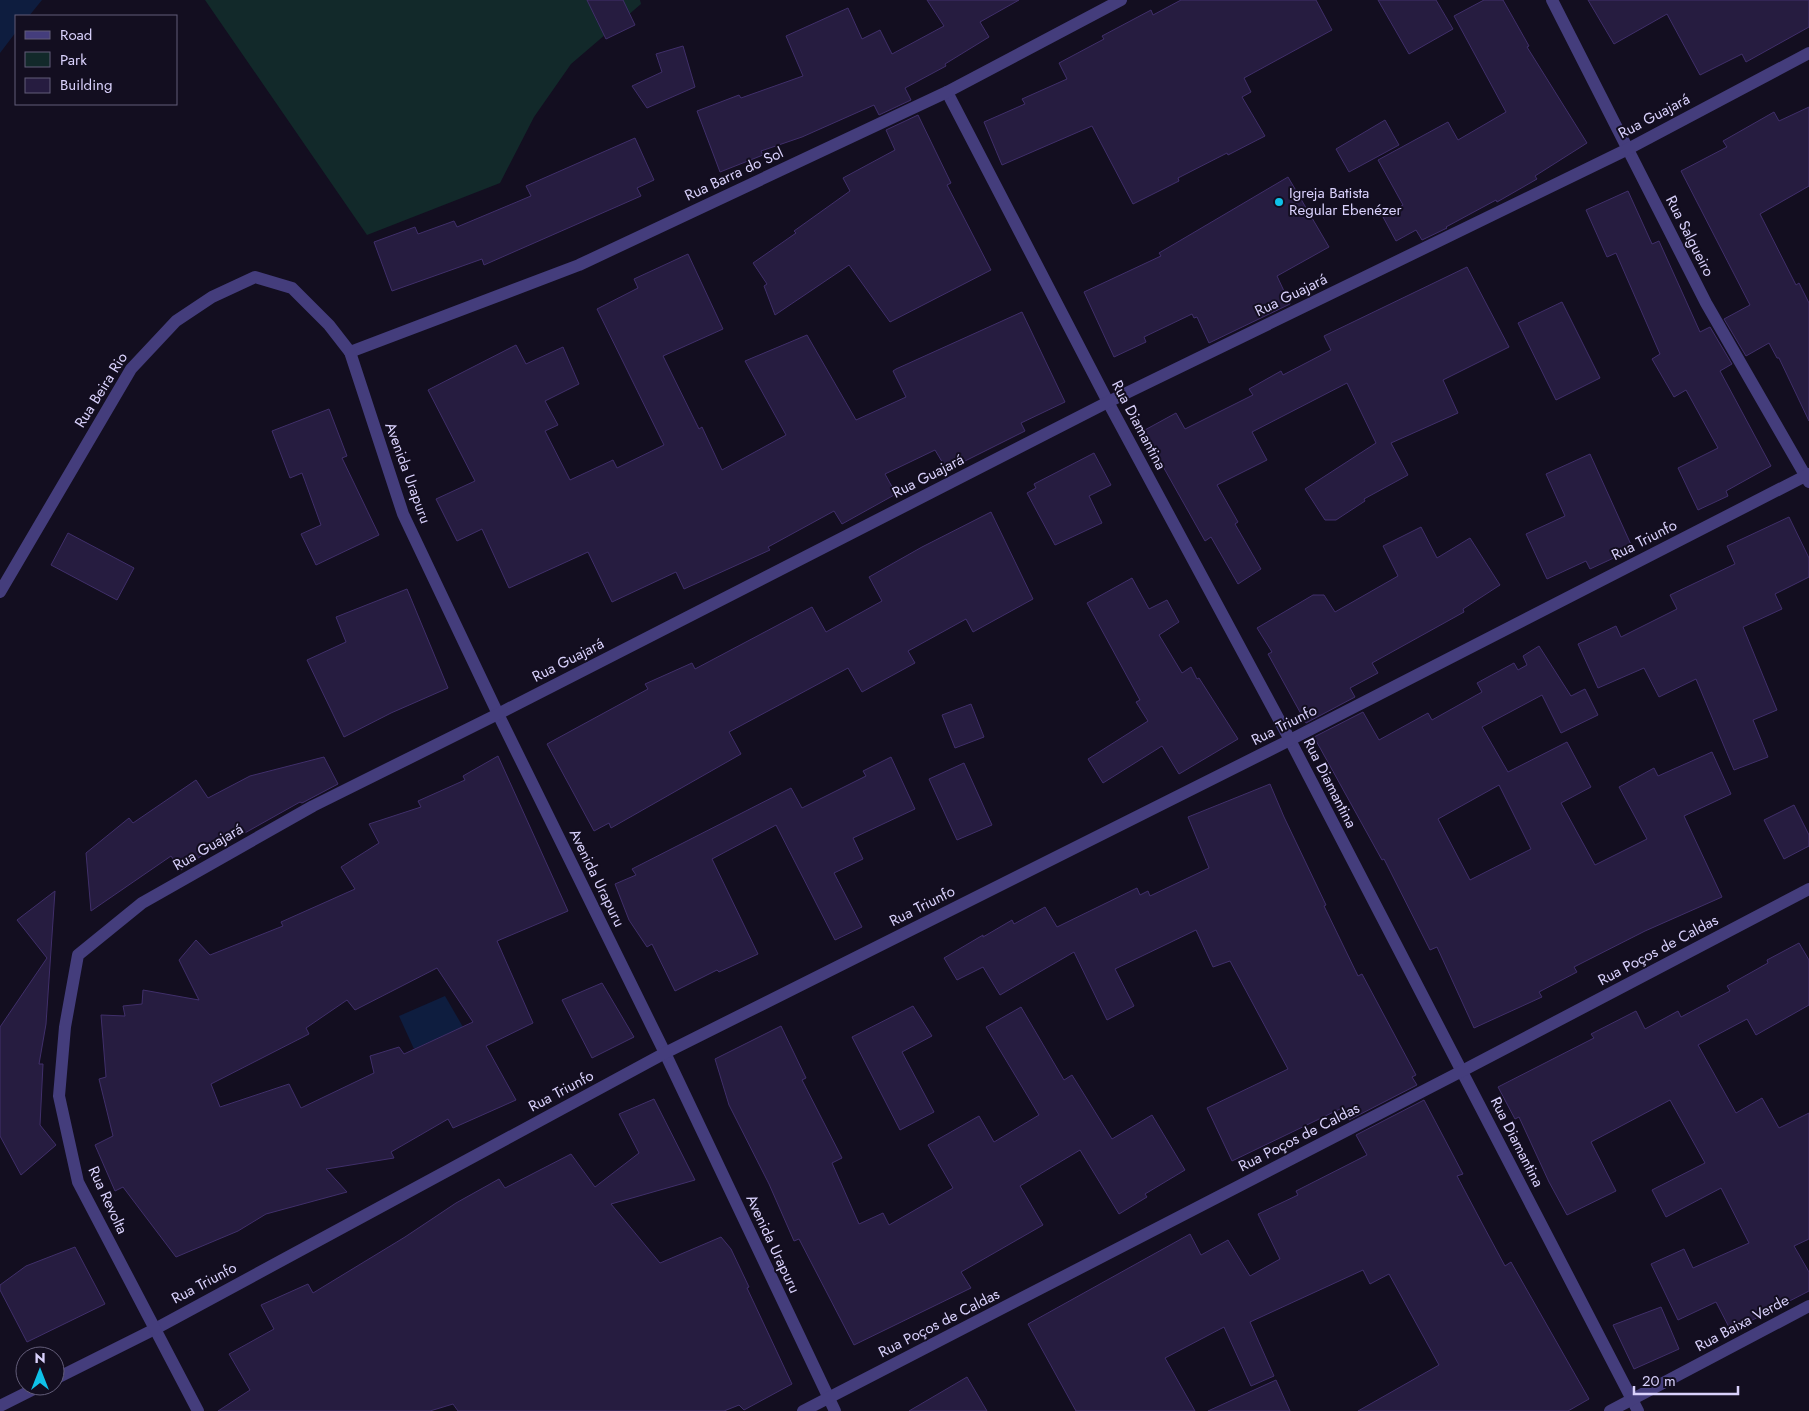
<svg xmlns="http://www.w3.org/2000/svg" width="1809" height="1411" font-family="Jost,sans-serif">
<style>
.green{fill:#12292a}
.water{fill:#0e1d3f}
.building{fill:#261c40;stroke:#402f6a;fill-rule:evenodd}
.lines{fill:none;stroke-linecap:round;stroke-linejoin:round}
.minor{stroke:#443d7c;stroke-width:12}
.poi-dot{fill:#0fc2e9;stroke:#130e20;stroke-width:2}
.labels{text-anchor:middle;dominant-baseline:central;stroke-width:4;stroke-linejoin:round;paint-order:stroke}
.street-label{font-size:15px;fill:#d9d1fc;stroke:#130e20}
.poi-label{font-size:15px;fill:#d9d1fc;stroke:#130e20;text-anchor:start}
</style>
<rect width="100%" height="100%" fill="#130e20"/>
<path class="green" d="M 205,0 L 640,0 L 641,4 L 571,64 L 534,117 L 500,183 L 367,235 Z"/>
<g class="water">
<path d="M 0,0 L 42,0 L 29,16 L 16,16 L 16,32 L 0,53 Z"/>
<path d="M 445,996 L 463,1027 L 414,1049 L 399,1016 Z"/>
</g>
<g class="building">
<path d="M 587,0 L 623,0 L 635,25 L 606,39 Z"/>
<path d="M 927,0 L 1019,0 L 980,22 L 989,37 L 945,64 L 946,66 L 905,88 L 911,100 L 879,115 L 874,105 L 802,137 L 761,151 L 763,155 L 720,172 L 697,111 L 739,95 L 741,98 L 803,76 L 786,36 L 848,8 L 862,39 L 880,30 L 892,54 L 944,26 Z"/>
<path d="M 1181,0 L 1316,0 L 1332,30 L 1244,78 L 1251,92 L 1242,97 L 1265,136 L 1228,155 L 1227,153 L 1178,178 L 1179,181 L 1133,204 L 1092,126 L 1002,165 L 984,122 L 1025,104 L 1022,99 L 1067,79 L 1059,63 L 1104,39 L 1102,36 L 1151,10 L 1153,15 Z"/>
<path d="M 1378,0 L 1436,0 L 1453,29 L 1409,54 Z"/>
<path d="M 1484,0 L 1503,0 L 1529,46 L 1527,47 L 1587,143 L 1535,176 L 1537,179 L 1497,202 L 1496,200 L 1446,227 L 1447,228 L 1422,240 L 1416,230 L 1396,241 L 1383,217 L 1403,205 L 1378,160 L 1448,122 L 1458,140 L 1506,112 L 1454,16 Z"/>
<path d="M 1588,0 L 1809,0 L 1809,27 L 1746,62 L 1742,54 L 1700,75 L 1667,14 L 1614,44 Z"/>
<path d="M 683,46 L 695,87 L 647,108 L 632,86 L 662,72 L 656,54 Z"/>
<path d="M 1809,107 L 1809,186 L 1760,214 L 1796,285 L 1799,283 L 1809,303 L 1809,421 L 1779,358 L 1777,358 L 1769,343 L 1746,356 L 1724,319 L 1750,305 L 1681,171 L 1727,147 L 1723,141 L 1774,112 L 1779,121 Z"/>
<path d="M 918,115 L 951,183 L 947,185 L 991,270 L 890,322 L 849,265 L 775,315 L 764,286 L 767,284 L 753,263 L 796,233 L 794,231 L 850,191 L 843,178 L 895,150 L 886,130 Z"/>
<path d="M 1385,120 L 1399,145 L 1349,172 L 1336,149 Z"/>
<path d="M 635,138 L 654,180 L 637,188 L 641,196 L 484,265 L 482,259 L 392,291 L 374,242 L 415,227 L 418,234 L 454,221 L 457,227 L 531,196 L 526,186 Z"/>
<path d="M 1288,177 L 1329,247 L 1277,276 L 1290,304 L 1209,343 L 1197,317 L 1194,318 L 1192,314 L 1144,337 L 1146,342 L 1114,357 L 1084,292 L 1161,256 L 1159,253 Z"/>
<path d="M 1628,191 L 1652,244 L 1659,241 L 1700,332 L 1710,327 L 1732,364 L 1720,371 L 1771,466 L 1726,491 L 1728,496 L 1698,510 L 1678,468 L 1718,448 L 1686,390 L 1674,397 L 1652,359 L 1660,354 L 1616,253 L 1607,257 L 1586,210 Z"/>
<path d="M 688,254 L 723,329 L 663,356 L 699,429 L 702,427 L 722,470 L 786,435 L 745,361 L 807,335 L 856,420 L 906,397 L 893,371 L 896,369 L 1022,312 L 1065,402 L 1021,423 L 1025,431 L 947,470 L 935,450 L 885,474 L 896,494 L 842,524 L 834,511 L 768,547 L 770,550 L 684,589 L 676,572 L 612,602 L 588,552 L 509,588 L 482,529 L 457,541 L 436,499 L 475,481 L 428,390 L 516,345 L 526,364 L 563,347 L 579,384 L 545,401 L 558,425 L 545,431 L 570,480 L 613,460 L 617,468 L 664,445 L 597,309 L 638,288 L 634,279 Z"/>
<path d="M 1467,267 L 1509,347 L 1443,380 L 1458,413 L 1391,443 L 1408,475 L 1364,499 L 1365,501 L 1336,520 L 1325,520 L 1305,489 L 1376,443 L 1347,383 L 1252,432 L 1267,460 L 1217,485 L 1238,522 L 1235,524 L 1261,569 L 1238,584 L 1211,537 L 1205,541 L 1143,431 L 1176,413 L 1185,429 L 1253,395 L 1249,389 L 1281,371 L 1283,375 L 1331,350 L 1324,336 Z"/>
<path d="M 1562,302 L 1600,378 L 1556,400 L 1518,323 Z"/>
<path d="M 329,409 L 347,456 L 342,458 L 379,535 L 316,565 L 301,534 L 321,525 L 302,473 L 290,478 L 272,431 Z"/>
<path d="M 1094,453 L 1111,485 L 1089,496 L 1102,523 L 1055,545 L 1027,493 L 1036,488 L 1034,484 Z"/>
<path d="M 1590,454 L 1633,549 L 1590,569 L 1586,561 L 1547,579 L 1526,534 L 1565,516 L 1546,474 Z"/>
<path d="M 991,512 L 1033,599 L 973,632 L 966,619 L 908,651 L 915,663 L 862,692 L 848,668 L 729,732 L 741,754 L 611,828 L 609,823 L 594,831 L 547,744 L 648,689 L 645,684 L 692,663 L 695,669 L 812,607 L 826,632 L 882,601 L 869,577 L 922,547 Z"/>
<path d="M 1789,517 L 1809,558 L 1809,577 L 1775,594 L 1782,609 L 1743,627 L 1777,710 L 1753,720 L 1768,757 L 1734,770 L 1696,679 L 1659,697 L 1644,668 L 1598,688 L 1578,644 L 1616,626 L 1621,637 L 1677,609 L 1670,595 L 1735,564 L 1727,546 Z"/>
<path d="M 1421,527 L 1437,558 L 1470,538 L 1500,585 L 1463,609 L 1464,612 L 1372,663 L 1378,673 L 1350,688 L 1355,697 L 1306,723 L 1268,654 L 1272,652 L 1257,628 L 1313,595 L 1324,595 L 1335,612 L 1398,576 L 1383,546 Z"/>
<path d="M 68,533 L 134,568 L 117,600 L 51,565 Z"/>
<path d="M 1132,578 L 1149,609 L 1167,600 L 1179,622 L 1159,635 L 1182,673 L 1191,667 L 1197,679 L 1199,678 L 1238,739 L 1179,774 L 1162,746 L 1103,783 L 1088,759 L 1148,721 L 1136,702 L 1140,700 L 1087,603 Z"/>
<path d="M 407,589 L 448,688 L 391,713 L 344,737 L 307,660 L 346,642 L 336,617 Z"/>
<path d="M 1539,646 L 1571,696 L 1585,689 L 1598,715 L 1561,733 L 1542,695 L 1482,727 L 1508,772 L 1567,742 L 1591,787 L 1561,803 L 1595,865 L 1647,839 L 1619,787 L 1654,768 L 1658,776 L 1712,752 L 1731,794 L 1684,816 L 1722,897 L 1645,931 L 1574,967 L 1577,972 L 1539,992 L 1542,997 L 1474,1028 L 1437,947 L 1430,950 L 1384,859 L 1382,860 L 1314,737 L 1363,712 L 1379,740 L 1428,713 L 1432,720 L 1482,692 L 1477,683 L 1514,663 L 1518,670 L 1527,665 L 1523,656 ZM 1499,785 L 1531,849 L 1470,880 L 1438,819 Z"/>
<path d="M 971,704 L 984,737 L 955,748 L 942,715 Z"/>
<path d="M 498,756 L 568,911 L 497,941 L 533,1023 L 486,1046 L 516,1100 L 453,1128 L 448,1119 L 391,1152 L 394,1158 L 326,1169 L 347,1192 L 266,1214 L 238,1231 L 176,1257 L 123,1187 L 115,1191 L 95,1145 L 113,1136 L 99,1079 L 106,1077 L 101,1015 L 125,1016 L 123,1006 L 142,1004 L 143,990 L 199,1000 L 179,960 L 196,940 L 210,955 L 283,926 L 281,922 L 355,889 L 341,867 L 379,843 L 369,824 L 421,807 L 418,801 L 465,780 L 463,776 ZM 437,968 L 473,1022 L 404,1054 L 399,1047 L 370,1056 L 374,1073 L 301,1108 L 289,1084 L 220,1107 L 211,1084 L 309,1034 L 306,1028 L 347,1000 L 355,1010 Z"/>
<path d="M 324,757 L 338,784 L 302,803 L 300,802 L 243,834 L 240,829 L 181,870 L 171,856 L 91,911 L 86,853 L 129,818 L 133,823 L 196,780 L 208,798 L 250,776 Z"/>
<path d="M 891,757 L 915,809 L 853,838 L 863,859 L 834,873 L 862,927 L 835,940 L 776,825 L 712,859 L 758,954 L 719,972 L 717,970 L 675,991 L 652,944 L 647,947 L 629,920 L 615,884 L 636,875 L 632,869 L 791,788 L 802,808 L 866,776 L 863,771 Z"/>
<path d="M 964,763 L 992,825 L 957,840 L 929,779 Z"/>
<path d="M 1270,784 L 1284,817 L 1326,905 L 1324,906 L 1358,976 L 1362,974 L 1416,1075 L 1412,1077 L 1417,1085 L 1349,1120 L 1342,1108 L 1232,1161 L 1207,1108 L 1288,1069 L 1230,961 L 1213,967 L 1196,930 L 1115,969 L 1134,1006 L 1107,1020 L 1074,952 L 1000,995 L 983,967 L 957,980 L 944,958 L 983,935 L 983,937 L 1012,920 L 1014,924 L 1045,907 L 1057,927 L 1137,888 L 1140,895 L 1148,891 L 1150,896 L 1209,868 L 1188,817 Z"/>
<path d="M 1794,805 L 1809,835 L 1809,846 L 1784,859 L 1764,820 Z"/>
<path d="M 55,891 L 46,1024 L 39,1064 L 43,1064 L 40,1125 L 56,1145 L 21,1175 L 0,1136 L 0,1027 L 47,958 L 17,920 Z"/>
<path d="M 1799,943 L 1809,960 L 1809,1005 L 1756,1035 L 1747,1019 L 1698,1045 L 1736,1113 L 1762,1098 L 1779,1128 L 1809,1113 L 1809,1239 L 1794,1246 L 1809,1272 L 1809,1291 L 1731,1331 L 1716,1302 L 1678,1320 L 1651,1264 L 1684,1249 L 1693,1268 L 1749,1243 L 1721,1188 L 1666,1217 L 1652,1190 L 1705,1163 L 1670,1100 L 1591,1142 L 1616,1191 L 1567,1215 L 1549,1182 L 1519,1117 L 1515,1119 L 1498,1087 L 1594,1038 L 1591,1034 L 1636,1011 L 1645,1029 L 1678,1011 L 1681,1017 L 1730,991 L 1727,986 L 1768,963 L 1767,960 Z"/>
<path d="M 602,983 L 634,1037 L 592,1058 L 562,1000 Z"/>
<path d="M 913,1006 L 932,1036 L 902,1052 L 934,1112 L 900,1130 L 852,1037 Z"/>
<path d="M 1021,1007 L 1064,1080 L 1072,1075 L 1112,1139 L 1152,1115 L 1185,1170 L 1145,1194 L 1147,1197 L 1119,1214 L 1080,1150 L 1020,1186 L 1043,1225 L 961,1272 L 971,1288 L 854,1345 L 799,1239 L 794,1241 L 769,1184 L 729,1105 L 715,1059 L 781,1026 L 806,1078 L 802,1080 L 842,1158 L 832,1163 L 859,1224 L 883,1213 L 889,1225 L 953,1188 L 928,1145 L 979,1116 L 994,1142 L 1039,1115 L 986,1027 Z"/>
<path d="M 654,1099 L 695,1180 L 611,1204 L 660,1263 L 721,1237 L 731,1249 L 749,1287 L 747,1288 L 792,1384 L 744,1410 L 739,1405 L 724,1411 L 458,1411 L 453,1404 L 430,1411 L 218,1411 L 250,1390 L 229,1354 L 274,1329 L 261,1305 L 308,1284 L 313,1293 L 405,1237 L 456,1203 L 499,1179 L 505,1188 L 571,1154 L 595,1187 L 639,1153 L 619,1114 Z"/>
<path d="M 1424,1100 L 1463,1174 L 1457,1176 L 1484,1227 L 1505,1266 L 1511,1262 L 1589,1399 L 1568,1411 L 1358,1411 L 1439,1365 L 1389,1274 L 1370,1284 L 1363,1270 L 1250,1322 L 1274,1376 L 1251,1386 L 1224,1327 L 1165,1358 L 1195,1411 L 1076,1411 L 1028,1324 L 1190,1234 L 1201,1255 L 1228,1240 L 1250,1276 L 1280,1259 L 1258,1214 L 1298,1195 L 1296,1191 L 1367,1155 L 1356,1135 Z"/>
<path d="M 75,1247 L 105,1304 L 27,1342 L 0,1290 L 0,1285 L 26,1266 Z"/>
<path d="M 1661,1307 L 1679,1349 L 1634,1369 L 1613,1325 Z"/>
<path d="M 967,1377 L 987,1411 L 909,1411 Z"/>
<path d="M 1276,1380 L 1290,1411 L 1208,1411 Z"/>
</g>
<g class="lines">
<g class="minor">
<path d="M 1552,0 L 1706,303 L 1809,482"/>
<path d="M 947,92 L 1108,402 L 1290,740 L 1638,1411"/>
<path d="M 350,352 L 579,265 L 947,92 L 1121,0"/>
<path d="M 0,592 L 131,369 L 176,321 L 212,297 L 255,277 L 292,288 L 329,325 L 350,352 L 403,514 L 498,714 L 665,1053 L 835,1411"/>
<path d="M 55,1379 L 155,1329 L 665,1053 L 1290,740 L 1809,474"/>
<path d="M 0,1406 L 40,1386"/>
<path d="M 198,1411 L 78,1182 L 59,1096 L 65,1027 L 78,955 L 142,903 L 313,806 L 498,714 L 1108,402 L 1628,149 L 1809,53"/>
<path d="M 803,1411 L 1462,1071 L 1809,889"/>
<path d="M 1610,1411 L 1809,1306"/>
</g>
</g>
<circle class="poi-dot" cx="1279" cy="202" r="5"/>
<g class="labels">
<g class="street-label">
<text transform="translate(1654 116) rotate(-28)">Rua Guajará</text>
<text transform="translate(734 174) rotate(-25)">Rua Barra do Sol</text>
<text transform="translate(1690 236) rotate(63)">Rua Salgueiro</text>
<text transform="translate(1291 295) rotate(-26)">Rua Guajará</text>
<text transform="translate(101 390) rotate(-58)">Rua Beira Rio</text>
<text transform="translate(1139 425) rotate(62)">Rua Diamantina</text>
<text transform="translate(408 473) rotate(70)">Avenida Urapuru</text>
<text transform="translate(928 476) rotate(-27)">Rua Guajará</text>
<text transform="translate(1644 540) rotate(-27)">Rua Triunfo</text>
<text transform="translate(568 660) rotate(-27)">Rua Guajará</text>
<text transform="translate(1284 725) rotate(-27)">Rua Triunfo</text>
<text transform="translate(1330 783) rotate(63)">Rua Diamantina</text>
<text transform="translate(208 847) rotate(-30)">Rua Guajará</text>
<text transform="translate(597 878) rotate(64)">Avenida Urapuru</text>
<text transform="translate(922 906) rotate(-27)">Rua Triunfo</text>
<text transform="translate(1658 950) rotate(-28)">Rua Poços de Caldas</text>
<text transform="translate(561 1091) rotate(-28)">Rua Triunfo</text>
<text transform="translate(1299 1137) rotate(-27)">Rua Poços de Caldas</text>
<text transform="translate(1517 1142) rotate(63)">Rua Diamantina</text>
<text transform="translate(108 1200) rotate(65)">Rua Revolta</text>
<text transform="translate(773 1244) rotate(65)">Avenida Urapuru</text>
<text transform="translate(204 1283) rotate(-28)">Rua Triunfo</text>
<text transform="translate(939 1323) rotate(-27)">Rua Poços de Caldas</text>
<text transform="translate(1742 1323) rotate(-28)">Rua Baixa Verde</text>
</g>
<g class="poi-label">
<text x="1289" y="193">Igreja Batista<tspan x="1289" dy="17">Regular Ebenézer</tspan></text>
</g>
</g>
<rect x="15" y="15" width="162" height="90" fill="#130e20" stroke="#625c78"/>
<rect x="25" y="31" width="25" height="8" fill="#443d7c" stroke="#625c78"/>
<text x="60" y="40" font-size="15" fill="#d9d1fc">Road</text>
<rect x="25" y="52" width="25" height="15" fill="#12292a" stroke="#625c78"/>
<text x="60" y="65" font-size="15" fill="#d9d1fc">Park</text>
<rect x="25" y="78" width="25" height="15" fill="#261c40" stroke="#625c78"/>
<text x="60" y="90" font-size="15" fill="#d9d1fc">Building</text>
<g transform="translate(40 1371)"><circle r="24" fill="#130e20" stroke="#625c78"/>
<path d="M0-4L9 19L0 12L-9 19Z" fill="#0fc2e9"/>
<text y="-8" font-size="14" font-weight="bold" text-anchor="middle" fill="#d9d1fc">N</text>
</g>
<path d="M1634 1386v8h104v-8" fill="none" stroke="#d9d1fc" stroke-width="2.5"/>
<text x="1642" y="1386" font-size="15" fill="#d9d1fc" stroke="#130e20" stroke-width="4" paint-order="stroke">20 m</text>
</svg>
